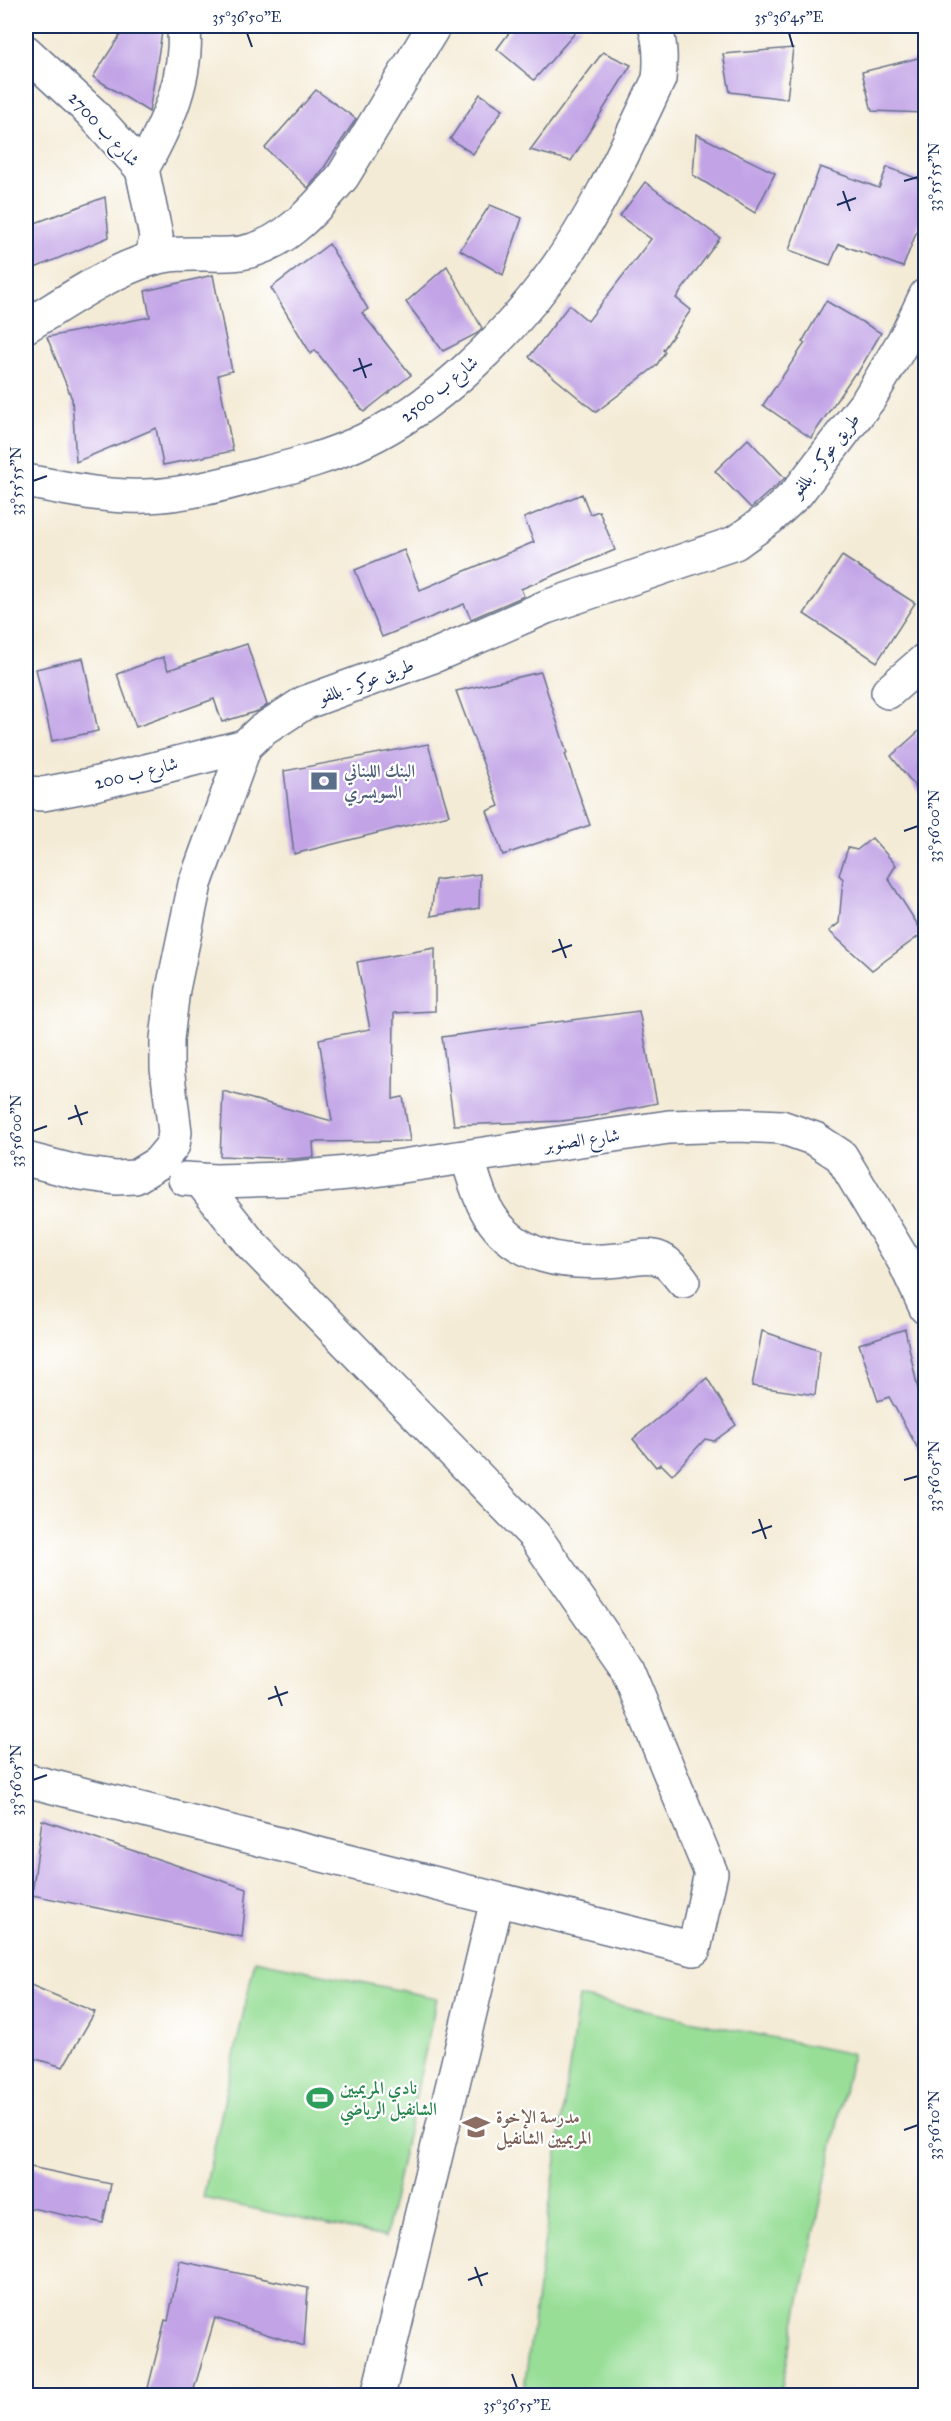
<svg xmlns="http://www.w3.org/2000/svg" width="951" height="2421" font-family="'IM FELL Great Primer',Amiri,serif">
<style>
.green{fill:#98de97;stroke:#5a867a;stroke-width:1.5}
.building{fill:#c2a4e6}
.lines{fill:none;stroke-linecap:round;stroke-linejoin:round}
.minor-casing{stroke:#677188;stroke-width:36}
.minor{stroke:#fff;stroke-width:33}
.ticks{fill:none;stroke:#1b2f5e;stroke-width:2}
.labels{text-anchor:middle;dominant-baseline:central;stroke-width:4.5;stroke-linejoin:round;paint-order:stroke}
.street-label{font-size:18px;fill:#1b2f5e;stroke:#fff}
.service-label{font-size:18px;font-weight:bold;fill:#4e5e75;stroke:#fff;text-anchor:start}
.leisure-label{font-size:18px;font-weight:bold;fill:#27864d;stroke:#fff;text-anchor:start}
.education-label{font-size:18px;font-weight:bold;fill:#785e54;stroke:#fff;text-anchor:start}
.neatline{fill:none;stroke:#1b2f5e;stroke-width:2}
.ticks-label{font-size:15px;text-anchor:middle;fill:#1b2f5e}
</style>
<rect width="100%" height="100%" fill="#fff"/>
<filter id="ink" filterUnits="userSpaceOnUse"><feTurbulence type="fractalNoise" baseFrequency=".0167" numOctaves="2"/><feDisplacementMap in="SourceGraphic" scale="12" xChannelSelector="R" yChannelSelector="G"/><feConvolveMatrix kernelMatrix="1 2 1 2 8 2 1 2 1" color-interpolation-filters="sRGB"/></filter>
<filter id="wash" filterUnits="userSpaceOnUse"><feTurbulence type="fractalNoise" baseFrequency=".008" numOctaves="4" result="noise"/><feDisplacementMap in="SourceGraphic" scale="24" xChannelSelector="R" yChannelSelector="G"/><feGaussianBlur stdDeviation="1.35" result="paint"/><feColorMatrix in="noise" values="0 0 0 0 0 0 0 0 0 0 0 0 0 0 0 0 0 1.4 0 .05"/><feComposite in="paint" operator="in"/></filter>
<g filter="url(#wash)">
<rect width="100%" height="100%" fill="#f4ebd6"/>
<g class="green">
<path d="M 255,1960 L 437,1998 L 385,2237 L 203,2198 Z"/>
<path d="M 579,1997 L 852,2054 L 780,2395 L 523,2395 Z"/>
</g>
<g id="blocks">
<g class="building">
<path d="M 126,26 L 163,26 L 149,112 L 93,77 Z"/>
<path d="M 514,26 L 581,26 L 534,80 L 497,49 Z"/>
<path d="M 793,48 L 787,99 L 730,92 L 723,54 Z"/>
<path d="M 603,52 L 631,65 L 571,161 L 530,150 Z"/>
<path d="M 926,56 L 926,113 L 872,111 L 862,72 Z"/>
<path d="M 316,90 L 356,119 L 321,172 L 308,188 L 265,148 Z"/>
<path d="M 480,94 L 503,109 L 473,154 L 450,139 Z"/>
<path d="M 696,134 L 775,173 L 755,213 L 693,175 Z"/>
<path d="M 820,167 L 879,188 L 887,167 L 926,182 L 926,207 L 903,267 L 839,244 L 830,265 L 789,250 Z"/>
<path d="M 645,182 L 720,238 L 676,298 L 691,310 L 663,350 L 665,352 L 656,366 L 596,412 L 529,357 L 569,305 L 588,321 L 651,239 L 620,216 Z"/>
<path d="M 105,197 L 109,237 L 35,268 L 27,226 Z"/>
<path d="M 490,205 L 522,218 L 503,275 L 460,250 Z"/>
<path d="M 329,244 L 368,309 L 362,313 L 411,375 L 364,412 L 315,350 L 311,354 L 271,288 Z"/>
<path d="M 447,266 L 482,328 L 476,334 L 443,351 L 406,302 Z"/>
<path d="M 213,275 L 232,371 L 218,375 L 233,451 L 163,465 L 156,428 L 76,462 L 72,399 L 47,337 L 150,317 L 145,291 Z"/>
<path d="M 826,301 L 881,333 L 857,374 L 855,373 L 811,438 L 763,405 L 805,343 L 802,342 Z"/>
<path d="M 748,439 L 785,478 L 751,508 L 715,471 Z"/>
<path d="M 582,494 L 590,514 L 599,511 L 615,550 L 521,589 L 524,596 L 471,619 L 464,604 L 382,637 L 355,570 L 404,550 L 420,590 L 534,542 L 524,518 Z"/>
<path d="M 842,556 L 915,603 L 877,662 L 804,614 Z"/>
<path d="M 247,644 L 267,705 L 258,711 L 222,722 L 214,699 L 136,727 L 117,674 L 163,657 L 168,670 Z"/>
<path d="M 83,658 L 98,731 L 52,741 L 36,669 Z"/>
<path d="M 541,672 L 567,753 L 565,754 L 590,825 L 503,855 L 487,811 L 499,806 L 456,691 Z"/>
<path d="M 926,725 L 926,800 L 891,756 Z"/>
<path d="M 428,744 L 449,815 L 294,854 L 284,771 Z"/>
<path d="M 872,838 L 896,865 L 888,878 L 923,933 L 872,970 L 829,931 L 839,923 L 843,879 L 839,875 L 848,848 L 857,850 Z"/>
<path d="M 480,874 L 479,908 L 431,916 L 435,880 Z"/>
<path d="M 435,948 L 435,1011 L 394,1013 L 393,1099 L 403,1097 L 410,1141 L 313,1142 L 314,1157 L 294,1159 L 220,1156 L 223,1091 L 332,1121 L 319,1039 L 370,1029 L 357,962 Z"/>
<path d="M 639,1011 L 657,1103 L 587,1118 L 561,1121 L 454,1125 L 442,1037 Z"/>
<path d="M 905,1329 L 922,1408 L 926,1406 L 926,1463 L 889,1397 L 878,1401 L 859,1344 Z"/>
<path d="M 762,1331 L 820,1351 L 815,1395 L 752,1386 Z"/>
<path d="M 707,1378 L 736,1425 L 714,1441 L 705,1439 L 672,1475 L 661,1464 L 656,1467 L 633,1439 Z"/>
<path d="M 42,1820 L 247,1889 L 242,1937 L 32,1895 Z"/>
<path d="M 26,1983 L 95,2012 L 63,2067 L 26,2056 Z"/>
<path d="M 26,2166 L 111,2184 L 103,2223 L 26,2207 Z"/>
<path d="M 180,2261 L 308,2288 L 304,2346 L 215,2318 L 192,2396 L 146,2396 L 165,2320 L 168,2321 Z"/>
</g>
</g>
</g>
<g filter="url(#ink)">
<use href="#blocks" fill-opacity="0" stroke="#677188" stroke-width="1.5"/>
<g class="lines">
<defs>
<g id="minor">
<path d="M 26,52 L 91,112 L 142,169 L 156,236 L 152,259"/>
<path d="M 142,169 C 167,124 188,79 184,26"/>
<path d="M 26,326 C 66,302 106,273 151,259 C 176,251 203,255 229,254 C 278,253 314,211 343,176 L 434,26"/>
<path d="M 26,481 C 65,488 106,498 146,496 C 185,495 225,484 262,474 C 297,465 332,456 365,440 C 435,406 500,343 547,281 C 594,220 626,148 659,79 C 661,60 661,44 655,26"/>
<path d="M 888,692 L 926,659"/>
<path d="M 26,793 L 43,794 L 90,785 L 245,746"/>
<path d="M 467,1157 C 473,1174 477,1193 486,1209 C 513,1260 567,1265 619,1260 C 633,1258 651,1252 664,1261 C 671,1265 678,1275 683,1281"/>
<path d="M 26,1159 L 80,1173 L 116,1178 L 135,1177 L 158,1163 L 173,1145 L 175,1132 L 167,1068 L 167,1039 L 173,989 L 195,884 L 245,746 L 261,731 L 304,703 L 436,655 L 546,607 L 735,543 L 770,518 L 797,493 L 869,399 L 907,335 L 926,295"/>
<path d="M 185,1179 L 216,1181 L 285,1179 L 368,1171 L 669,1127 L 738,1125 L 781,1127 L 815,1139 L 841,1156 L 904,1261 L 926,1308"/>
<path d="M 26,1780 L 694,1949 L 711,1873 L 627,1669 L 534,1535 L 250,1243 L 200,1180"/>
<path d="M 378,2396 L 497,1900"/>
</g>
</defs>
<use href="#minor" class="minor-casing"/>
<use href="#minor" class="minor"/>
</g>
</g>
<path class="ticks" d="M 247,33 L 252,47M 789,33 L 793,47M 904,181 L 918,177M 843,191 L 850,211M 837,205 L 856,198M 359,358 L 366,378M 353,371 L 372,364M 33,481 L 47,476M 904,831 L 918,826M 559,939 L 566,958M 552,952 L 572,945M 75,1105 L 82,1125M 68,1119 L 88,1112M 33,1131 L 47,1126M 904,1480 L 918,1476M 759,1519 L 766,1539M 752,1533 L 772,1526M 275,1686 L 282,1706M 268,1699 L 288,1692M 33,1780 L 47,1775M 904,2130 L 918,2125M 475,2267 L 482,2286M 468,2280 L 488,2273M 512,2374 L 517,2388"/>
<defs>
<symbol id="bank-bare" viewBox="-9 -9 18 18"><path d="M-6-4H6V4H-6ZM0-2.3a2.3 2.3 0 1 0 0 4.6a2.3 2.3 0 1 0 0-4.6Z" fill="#5c6f8a" stroke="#fff" stroke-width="2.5" paint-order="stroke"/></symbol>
<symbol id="stadium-bare" viewBox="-9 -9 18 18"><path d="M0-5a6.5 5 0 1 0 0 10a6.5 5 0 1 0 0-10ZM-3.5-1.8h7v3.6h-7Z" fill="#2e9e5b" stroke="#fff" stroke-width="2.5" paint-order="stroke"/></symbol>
<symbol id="university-bare" viewBox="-9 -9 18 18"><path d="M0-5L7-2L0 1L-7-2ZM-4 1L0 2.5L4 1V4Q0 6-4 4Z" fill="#8d6e63" stroke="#fff" stroke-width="2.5" paint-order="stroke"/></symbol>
</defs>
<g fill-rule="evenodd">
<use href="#bank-bare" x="305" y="762" width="38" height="38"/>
<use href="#stadium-bare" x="301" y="2079" width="38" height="38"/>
<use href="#university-bare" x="457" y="2108" width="38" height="38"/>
</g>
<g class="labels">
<g class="street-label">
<text transform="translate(104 129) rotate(47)">شارع ب 2700</text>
<text transform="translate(439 389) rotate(-39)">شارع ب 2500</text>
<text transform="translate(825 455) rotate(-52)">طريق عوكر - بللفو</text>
<text transform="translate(366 681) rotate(-20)">طريق عوكر - بللفو</text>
<text transform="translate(136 773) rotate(-14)">شارع ب 200</text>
<text transform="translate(582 1140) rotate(-8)">شارع الصنوبر</text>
</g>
<g class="service-label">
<text x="344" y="771">البنك اللبناني<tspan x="344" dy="21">السويسري</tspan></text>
</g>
<g class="leisure-label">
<text x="340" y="2088">نادي المريميين<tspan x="340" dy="21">الشانفيل الرياضي</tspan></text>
</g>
<g class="education-label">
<text x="496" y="2117">مدرسة الإخوة<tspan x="496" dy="21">المريميين الشانفيل</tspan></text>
</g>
</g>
<rect width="951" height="2421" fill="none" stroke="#fff" stroke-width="66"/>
<rect x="33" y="33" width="885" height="2355" class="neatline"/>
<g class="ticks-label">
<text x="247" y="22">35°36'50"E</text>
<text x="789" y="22">35°36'45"E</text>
<text transform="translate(934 177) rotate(-90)" y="5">33°55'55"N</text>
<text transform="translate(16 481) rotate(-90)" y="5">33°55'55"N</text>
<text transform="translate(934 826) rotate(-90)" y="5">33°56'00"N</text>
<text transform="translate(16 1131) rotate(-90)" y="5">33°56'00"N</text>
<text transform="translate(934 1476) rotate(-90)" y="5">33°56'05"N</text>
<text transform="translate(16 1780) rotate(-90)" y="5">33°56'05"N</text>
<text transform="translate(934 2125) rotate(-90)" y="5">33°56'10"N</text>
<text x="517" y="2410">35°36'55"E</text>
</g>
</svg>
